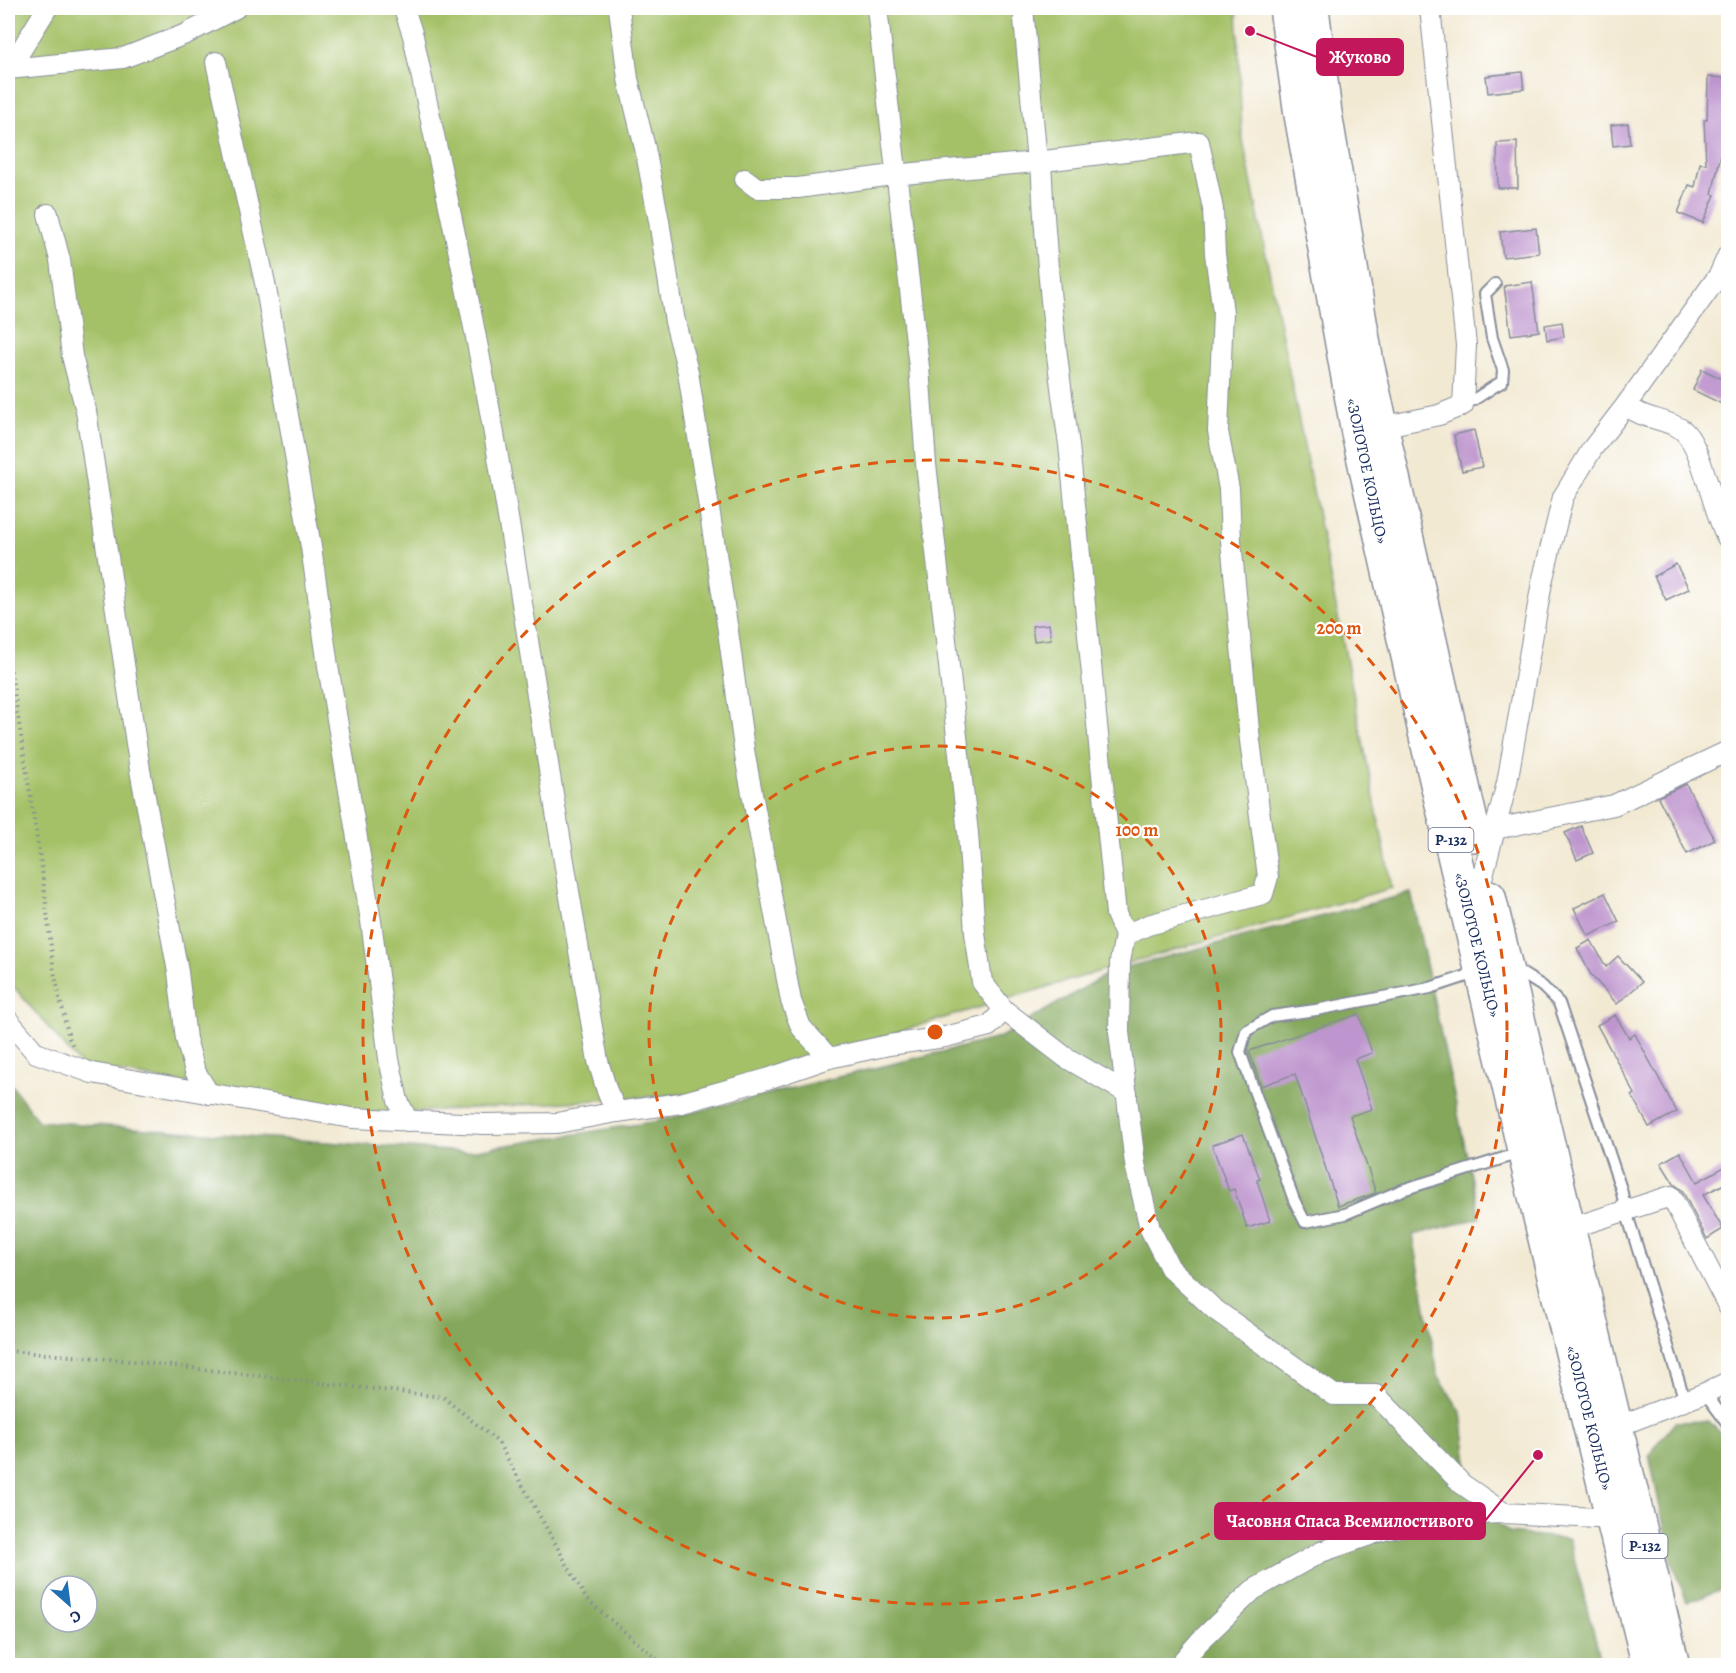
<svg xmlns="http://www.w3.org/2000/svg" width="1736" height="1673" font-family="Alegreya,serif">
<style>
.green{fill:#a5c168;stroke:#607863;stroke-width:1.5}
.forest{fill:#84a75c;stroke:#506b5d;stroke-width:1.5;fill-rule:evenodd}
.building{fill:#be95ce}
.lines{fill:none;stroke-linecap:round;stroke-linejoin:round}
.lane-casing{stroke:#868c98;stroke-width:14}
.street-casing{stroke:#868c98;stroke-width:22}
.highway-casing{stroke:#868c98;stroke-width:36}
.path{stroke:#868c98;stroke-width:4;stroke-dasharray:1.5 4.5;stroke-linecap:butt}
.lane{stroke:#fff;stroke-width:10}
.street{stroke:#fff;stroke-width:20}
.highway{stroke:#fff;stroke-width:33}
.ring{fill:none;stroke:#de5710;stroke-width:3;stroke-dasharray:10 8}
.labels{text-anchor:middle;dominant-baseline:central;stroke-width:4.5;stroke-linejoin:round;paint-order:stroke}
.shield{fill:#fff;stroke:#5f6d8e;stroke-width:1.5}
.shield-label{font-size:15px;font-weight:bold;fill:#1b2f5e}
.street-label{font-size:16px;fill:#1b2f5e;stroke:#fff}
.centre{fill:#de5710;stroke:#fff;stroke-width:3}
.ring-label{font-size:18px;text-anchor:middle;font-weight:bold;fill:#de5710;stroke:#fff;stroke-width:4.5;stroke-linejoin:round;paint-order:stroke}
.leader{fill:none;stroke:#c2185b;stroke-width:2}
.callout-dot{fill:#c2185b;stroke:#fff;stroke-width:2}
.callout{fill:#c2185b;stroke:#c2185b;stroke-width:2}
.callout-label{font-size:18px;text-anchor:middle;font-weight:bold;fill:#fff}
</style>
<rect width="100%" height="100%" fill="#fff"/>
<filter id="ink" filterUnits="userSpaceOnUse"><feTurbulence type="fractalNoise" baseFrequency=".0167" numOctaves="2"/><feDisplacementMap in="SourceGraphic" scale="12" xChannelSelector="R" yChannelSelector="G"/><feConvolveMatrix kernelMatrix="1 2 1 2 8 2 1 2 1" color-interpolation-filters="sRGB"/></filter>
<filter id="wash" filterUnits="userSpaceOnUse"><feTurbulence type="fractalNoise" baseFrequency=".008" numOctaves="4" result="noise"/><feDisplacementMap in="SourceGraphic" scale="24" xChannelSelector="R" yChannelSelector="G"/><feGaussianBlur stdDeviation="1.35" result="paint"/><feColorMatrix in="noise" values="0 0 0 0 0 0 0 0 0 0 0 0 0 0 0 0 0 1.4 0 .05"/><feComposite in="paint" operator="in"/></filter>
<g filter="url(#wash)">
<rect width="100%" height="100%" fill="#f2e9d2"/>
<path class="green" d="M 8,8 L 1237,8 L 1242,135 L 1392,888 L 1111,968 L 689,1094 L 368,1115 L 81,1066 L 8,980 Z"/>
<g class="forest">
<path d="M 1411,893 L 1480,1218 L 1413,1235 L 1438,1376 L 1461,1412 L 1472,1503 L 1510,1533 L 1569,1539 L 1602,1665 L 8,1665 L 8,1080 L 38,1121 L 464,1152 L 657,1121 L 999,1038 L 1112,971 ZM 51,1586 L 87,1586 L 87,1622 L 51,1622 Z"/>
<path d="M 1709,1421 L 1728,1441 L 1728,1587 L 1687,1602 L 1672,1564 L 1649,1455 L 1675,1422 Z"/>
</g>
<g id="blocks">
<g class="building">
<path d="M 1522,72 L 1524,89 L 1488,93 L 1486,76 Z"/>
<path d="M 1708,77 L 1728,78 L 1728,154 L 1721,154 L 1712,194 L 1715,195 L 1703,223 L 1678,213 L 1689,185 L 1695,187 L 1700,163 L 1706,164 L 1704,120 L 1707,120 Z"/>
<path d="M 1628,123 L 1630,144 L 1613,146 L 1611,125 Z"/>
<path d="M 1517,142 L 1518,188 L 1498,188 L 1497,143 Z"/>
<path d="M 1536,228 L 1539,253 L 1503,257 L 1500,232 Z"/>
<path d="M 1532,282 L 1539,331 L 1511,335 L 1504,286 Z"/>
<path d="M 1562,322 L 1564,337 L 1547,340 L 1545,325 Z"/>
<path d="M 1702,369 L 1728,382 L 1728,396 L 1724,405 L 1693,390 Z"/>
<path d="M 1474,430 L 1482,467 L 1462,471 L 1454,435 Z"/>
<path d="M 1676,564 L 1689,589 L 1666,600 L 1654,576 Z"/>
<path d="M 1049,624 L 1051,639 L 1034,641 L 1032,626 Z"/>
<path d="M 1686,784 L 1715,840 L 1687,854 L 1658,797 Z"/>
<path d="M 1581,826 L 1593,853 L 1577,860 L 1565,833 Z"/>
<path d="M 1605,893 L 1619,922 L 1588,936 L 1574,908 Z"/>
<path d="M 1591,940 L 1606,967 L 1618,956 L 1642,982 L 1617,1004 L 1591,975 L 1577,948 Z"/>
<path d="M 1359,1014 L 1372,1053 L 1355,1059 L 1372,1109 L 1350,1116 L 1376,1193 L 1338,1206 L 1295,1074 L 1261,1086 L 1249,1051 Z"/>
<path d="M 1615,1015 L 1629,1038 L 1635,1034 L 1677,1112 L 1649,1127 L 1632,1096 L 1635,1094 L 1597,1025 Z"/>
<path d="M 1243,1134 L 1260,1179 L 1257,1180 L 1270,1221 L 1247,1228 L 1234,1189 L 1229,1191 L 1212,1145 Z"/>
<path d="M 1680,1152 L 1697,1182 L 1728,1165 L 1728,1182 L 1703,1195 L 1723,1229 L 1707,1239 L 1682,1190 L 1674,1184 L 1661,1163 Z"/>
</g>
</g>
</g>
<g filter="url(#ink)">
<use href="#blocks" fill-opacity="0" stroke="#868c98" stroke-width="1.5"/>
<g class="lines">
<defs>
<g id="lane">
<path d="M 1463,405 C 1478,399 1488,389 1502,382 L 1503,370 L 1492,338 L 1485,294 L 1495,284"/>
<path d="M 1513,968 L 1542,986 L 1559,1003 L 1621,1189 L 1626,1211 L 1685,1401"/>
<path d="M 1479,972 L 1430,988 L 1316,1010 L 1272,1016 L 1246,1031 L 1240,1052 L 1294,1200 L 1305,1222 L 1345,1214 L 1402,1190 L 1520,1153"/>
<path d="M 1705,1393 L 1728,1424"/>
</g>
<g id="street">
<path d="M 404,8 L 413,36 C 442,174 473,312 497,451 C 531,654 562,858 598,1061 L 607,1091 L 617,1112"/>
<path d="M 619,8 L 628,79 L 645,148 L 659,221 L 675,322 L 688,372 L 728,631 L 745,756 L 791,1001 L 801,1027 L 829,1058"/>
<path d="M 877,8 L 919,367 L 926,464 L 968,833 L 975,933 L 982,982 L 1004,1010 L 1065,1057 L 1127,1093"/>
<path d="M 1023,8 L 1036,151 L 1041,161 C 1045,256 1055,351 1069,445 L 1116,914 L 1125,935"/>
<path d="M 216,62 L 265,283 L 311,547 L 328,666 L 371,921 L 389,1059 L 398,1101 L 408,1121"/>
<path d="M 10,68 L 47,8"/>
<path d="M 8,69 L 123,58 L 186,34 L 236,8"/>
<path d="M 745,179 L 757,188 L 798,188 L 892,175 L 1036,162 L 1199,142 L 1213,209 L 1215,254 L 1223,312 L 1218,431 L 1229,489 L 1231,541 L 1250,741 L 1268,877 L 1263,894 L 1148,925 L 1125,935 L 1120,962 L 1119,1032 L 1135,1164 L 1150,1229 L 1170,1268 L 1214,1309 L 1334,1395 L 1376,1395 L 1462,1484 L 1504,1513"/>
<path d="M 48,214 L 60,260 L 72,356 L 86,411 L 140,770 L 178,972 L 186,1039 L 195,1071 L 209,1094"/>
<path d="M 1626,405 C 1644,420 1664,418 1681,429 C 1702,442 1713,515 1728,539"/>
<path d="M 1381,427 L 1439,415 L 1463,405 L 1466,345 L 1430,8"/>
<path d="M 1495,829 L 1614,805 L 1728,751"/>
<path d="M 1467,904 L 1483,875 L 1507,783 L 1542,582 L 1563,497 L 1592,449 L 1626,405 L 1719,275 L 1728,255"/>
<path d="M 8,1020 L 36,1053 L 92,1073 L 352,1118 L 484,1124 L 557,1123 L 617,1112 L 681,1103 L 767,1079 L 829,1058 L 889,1045 L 945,1037 L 989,1026 L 1004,1010"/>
<path d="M 1568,1229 L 1671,1196 L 1728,1306"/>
<path d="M 1616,1427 L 1705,1393 L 1728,1382"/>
<path d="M 1178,1666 L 1200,1641 L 1253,1590 L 1321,1552 L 1384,1530 L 1453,1515 L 1504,1513 L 1614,1519"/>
</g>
<g id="highway">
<path d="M 1286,8 L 1301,115 L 1358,433 L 1427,741 L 1585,1407 L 1649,1666"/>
<path d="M 1312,8 L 1325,113 L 1367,363 L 1474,835"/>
<path d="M 1489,897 L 1673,1666"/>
</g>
</defs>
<use href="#lane" class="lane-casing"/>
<use href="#street" class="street-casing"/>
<use href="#highway" class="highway-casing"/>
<g class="path">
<path d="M 8,653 L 42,870 L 54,972 L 69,1038 L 73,1046"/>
<path d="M 8,1351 L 121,1360 L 443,1397 L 498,1442 L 587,1600 L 665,1666"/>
</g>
<use href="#lane" class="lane"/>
<use href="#street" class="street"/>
<use href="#highway" class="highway"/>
</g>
</g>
<g class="ring">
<circle cx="935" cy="1032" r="286"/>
<circle cx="935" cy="1032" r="572"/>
</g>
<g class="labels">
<g class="shield">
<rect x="1428.5" y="828" width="45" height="24" rx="4.5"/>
<rect x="1622.5" y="1534" width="45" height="24" rx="4.5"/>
</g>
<g class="shield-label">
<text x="1451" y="840">Р-132</text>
<text x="1645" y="1546">Р-132</text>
</g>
<g class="street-label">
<text transform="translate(1367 471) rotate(78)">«ЗОЛОТОЕ КОЛЬЦО»</text>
<text transform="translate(1477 945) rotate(76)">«ЗОЛОТОЕ КОЛЬЦО»</text>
<text transform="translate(1589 1418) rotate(76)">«ЗОЛОТОЕ КОЛЬЦО»</text>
</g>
</g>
<circle cx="935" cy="1032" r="9" class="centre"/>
<g class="ring-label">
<text x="1339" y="634">200 m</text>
<text x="1137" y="836">100 m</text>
</g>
<path class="leader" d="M1250 31L1317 57M1538 1455L1485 1521"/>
<g class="callout-dot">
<circle cx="1250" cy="31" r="6"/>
<circle cx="1538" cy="1455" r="6"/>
</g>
<g class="callout">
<rect x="1317" y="39" width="86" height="36" rx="6"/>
<rect x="1215" y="1503" width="270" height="36" rx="6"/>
</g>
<g class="callout-label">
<text x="1360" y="63">Жуково</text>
<text x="1350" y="1527">Часовня Спаса Всемилостивого</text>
</g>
<rect width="1736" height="1673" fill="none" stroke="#fff" stroke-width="30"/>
<g transform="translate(69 1604) rotate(152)"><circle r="28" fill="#ffffff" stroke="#a4acbf" stroke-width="1.5"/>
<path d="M0-4.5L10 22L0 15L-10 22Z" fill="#1f6fb2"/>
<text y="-9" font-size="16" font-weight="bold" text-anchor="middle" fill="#1b2f5e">С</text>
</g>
</svg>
